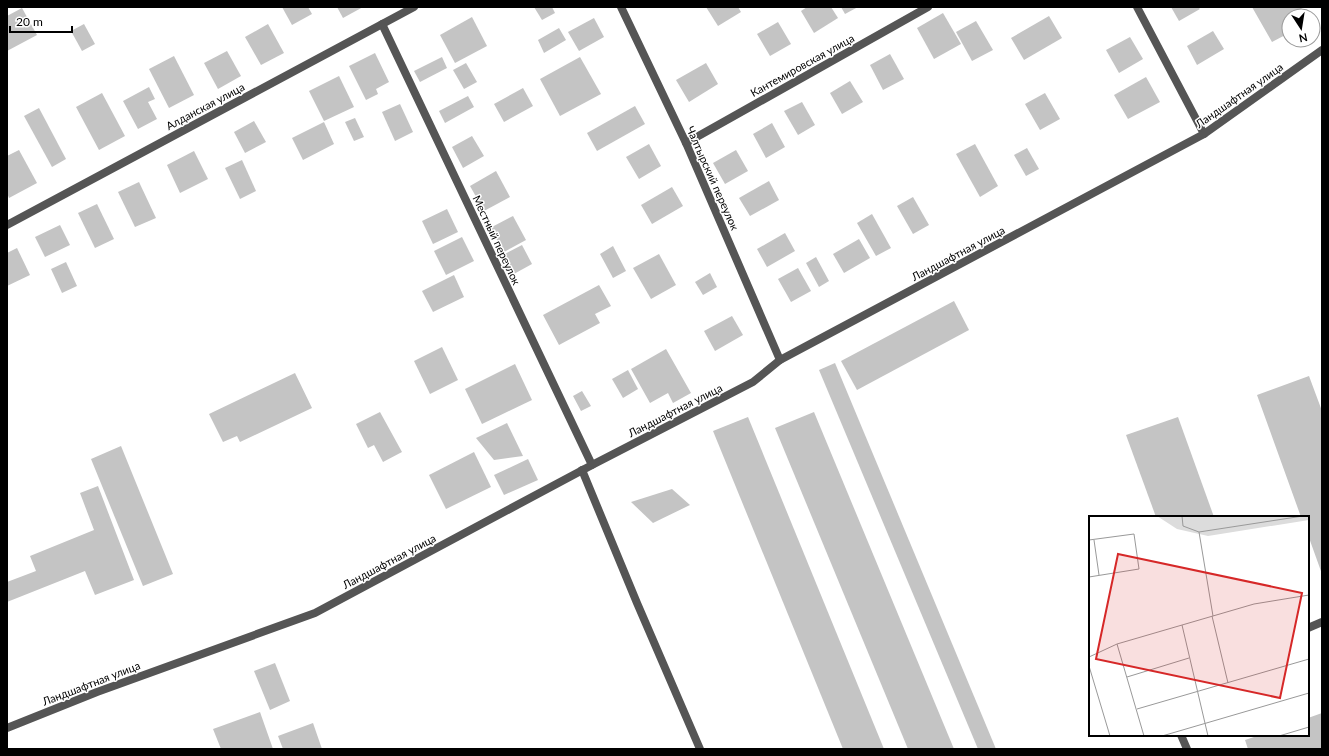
<svg xmlns="http://www.w3.org/2000/svg" width="1329" height="756" font-family="Lato,sans-serif">
<style>
.building{fill:#c4c4c4}
.lines{fill:none;stroke-linecap:round;stroke-linejoin:round}
.lane{stroke:#555;stroke-width:8}
.street{stroke:#555;stroke-width:8}
.labels{text-anchor:middle;dominant-baseline:central;stroke-width:3;stroke-linejoin:round;paint-order:stroke}
.street-label{font-size:11px;fill:#000;stroke:#fff}
.inset-road{fill:none;stroke:#999;stroke-width:1}
.view{fill:#d62828;fill-opacity:0.15;stroke:#d62828;stroke-width:2}
.inset-edge{fill:none;stroke:#000;stroke-width:2}
</style>
<rect width="100%" height="100%" fill="#fff"/>
<g class="building">
<path d="M 282,7 L 308,7 L 312,14 L 292,25 Z"/>
<path d="M 337,7 L 363,7 L 343,18 Z"/>
<path d="M 534,7 L 552,7 L 555,13 L 542,20 Z"/>
<path d="M 706,7 L 738,7 L 741,12 L 718,26 Z"/>
<path d="M 807,7 L 831,7 L 838,18 L 814,33 L 801,11 Z"/>
<path d="M 841,7 L 858,7 L 845,14 Z"/>
<path d="M 1171,7 L 1198,7 L 1200,9 L 1179,21 Z"/>
<path d="M 1252,7 L 1304,7 L 1285,18 L 1289,26 L 1289,33 L 1272,42 Z"/>
<path d="M 22,8 L 37,35 L 7,51 L 7,16 Z"/>
<path d="M 943,13 L 961,44 L 934,59 L 917,28 Z"/>
<path d="M 1049,16 L 1062,38 L 1024,60 L 1011,38 Z"/>
<path d="M 472,17 L 487,46 L 455,63 L 440,35 Z"/>
<path d="M 594,18 L 604,37 L 579,51 L 568,32 Z"/>
<path d="M 976,21 L 993,50 L 972,61 L 956,32 Z"/>
<path d="M 778,22 L 791,44 L 770,56 L 757,34 Z"/>
<path d="M 84,24 L 95,44 L 82,51 L 71,31 Z"/>
<path d="M 268,24 L 284,53 L 261,65 L 245,37 Z"/>
<path d="M 559,28 L 566,40 L 544,53 L 538,40 Z"/>
<path d="M 1213,31 L 1224,49 L 1197,65 L 1187,46 Z"/>
<path d="M 1130,37 L 1143,59 L 1119,73 L 1106,50 Z"/>
<path d="M 227,51 L 241,76 L 218,89 L 204,63 Z"/>
<path d="M 375,53 L 389,82 L 376,89 L 378,94 L 366,100 L 349,66 Z"/>
<path d="M 890,54 L 904,79 L 883,90 L 870,65 Z"/>
<path d="M 174,56 L 194,95 L 169,108 L 149,69 Z"/>
<path d="M 442,57 L 447,68 L 420,82 L 414,71 Z"/>
<path d="M 580,57 L 601,94 L 560,116 L 540,79 Z"/>
<path d="M 466,63 L 477,82 L 464,89 L 453,70 Z"/>
<path d="M 706,63 L 718,84 L 689,102 L 676,80 Z"/>
<path d="M 339,76 L 354,107 L 324,121 L 309,91 Z"/>
<path d="M 1146,77 L 1160,102 L 1128,119 L 1114,95 Z"/>
<path d="M 850,81 L 863,102 L 842,114 L 830,93 Z"/>
<path d="M 149,87 L 155,99 L 148,102 L 157,119 L 138,129 L 123,101 Z"/>
<path d="M 523,88 L 533,106 L 504,122 L 494,104 Z"/>
<path d="M 102,93 L 125,136 L 99,150 L 76,107 Z"/>
<path d="M 1045,93 L 1060,119 L 1040,130 L 1025,104 Z"/>
<path d="M 468,96 L 474,107 L 445,123 L 439,111 Z"/>
<path d="M 802,102 L 815,125 L 798,135 L 784,111 Z"/>
<path d="M 400,104 L 413,132 L 395,141 L 382,112 Z"/>
<path d="M 635,106 L 645,124 L 597,151 L 587,133 Z"/>
<path d="M 39,108 L 66,159 L 52,167 L 24,116 Z"/>
<path d="M 355,118 L 364,137 L 354,141 L 345,122 Z"/>
<path d="M 254,121 L 266,142 L 245,153 L 234,132 Z"/>
<path d="M 324,122 L 334,144 L 303,160 L 292,138 Z"/>
<path d="M 772,123 L 785,147 L 766,158 L 753,134 Z"/>
<path d="M 472,136 L 484,156 L 463,168 L 452,147 Z"/>
<path d="M 649,144 L 661,166 L 639,179 L 626,157 Z"/>
<path d="M 975,144 L 998,186 L 980,197 L 956,154 Z"/>
<path d="M 1027,148 L 1039,169 L 1026,176 L 1014,155 Z"/>
<path d="M 19,150 L 37,183 L 9,198 L 7,193 L 7,156 Z"/>
<path d="M 736,150 L 748,171 L 725,184 L 713,163 Z"/>
<path d="M 194,151 L 208,179 L 180,193 L 167,165 Z"/>
<path d="M 242,160 L 256,191 L 240,199 L 225,168 Z"/>
<path d="M 496,171 L 510,197 L 484,211 L 470,186 Z"/>
<path d="M 769,181 L 779,200 L 750,216 L 739,198 Z"/>
<path d="M 139,182 L 156,218 L 135,227 L 118,192 Z"/>
<path d="M 672,187 L 683,206 L 652,224 L 641,205 Z"/>
<path d="M 913,197 L 929,225 L 913,234 L 897,206 Z"/>
<path d="M 97,204 L 114,239 L 95,248 L 78,213 Z"/>
<path d="M 447,209 L 458,232 L 433,244 L 422,221 Z"/>
<path d="M 872,214 L 891,248 L 876,256 L 857,223 Z"/>
<path d="M 513,216 L 526,240 L 504,252 L 490,228 Z"/>
<path d="M 60,225 L 70,245 L 45,257 L 35,237 Z"/>
<path d="M 785,233 L 795,251 L 767,267 L 757,249 Z"/>
<path d="M 462,237 L 474,261 L 446,275 L 434,251 Z"/>
<path d="M 859,239 L 870,258 L 844,273 L 833,254 Z"/>
<path d="M 522,245 L 532,264 L 512,275 L 501,256 Z"/>
<path d="M 613,246 L 626,271 L 613,278 L 600,254 Z"/>
<path d="M 17,248 L 30,275 L 7,286 L 7,253 Z"/>
<path d="M 659,254 L 676,285 L 651,299 L 633,268 Z"/>
<path d="M 816,257 L 829,281 L 819,287 L 806,263 Z"/>
<path d="M 66,262 L 77,286 L 62,293 L 51,269 Z"/>
<path d="M 798,268 L 811,291 L 791,302 L 778,279 Z"/>
<path d="M 710,273 L 717,287 L 703,295 L 695,282 Z"/>
<path d="M 454,275 L 464,297 L 433,312 L 422,291 Z"/>
<path d="M 599,285 L 611,306 L 595,314 L 600,323 L 559,345 L 543,315 Z"/>
<path d="M 954,301 L 969,330 L 857,390 L 841,361 Z"/>
<path d="M 732,316 L 743,335 L 715,351 L 704,331 Z"/>
<path d="M 442,347 L 458,380 L 430,394 L 414,361 Z"/>
<path d="M 666,349 L 691,393 L 673,403 L 668,393 L 650,403 L 631,369 Z"/>
<path d="M 835,363 L 996,749 L 978,749 L 819,370 Z"/>
<path d="M 515,364 L 532,400 L 482,424 L 465,389 Z"/>
<path d="M 628,370 L 638,389 L 623,398 L 612,379 Z"/>
<path d="M 295,373 L 312,408 L 240,442 L 237,436 L 223,442 L 209,414 Z"/>
<path d="M 1309,376 L 1322,411 L 1322,574 L 1308,535 L 1308,517 L 1301,517 L 1257,395 Z"/>
<path d="M 582,391 L 591,406 L 581,411 L 573,396 Z"/>
<path d="M 380,412 L 402,452 L 383,462 L 374,445 L 368,448 L 356,424 Z"/>
<path d="M 814,412 L 954,749 L 908,749 L 775,428 Z"/>
<path d="M 748,417 L 884,749 L 843,749 L 713,431 Z"/>
<path d="M 1178,417 L 1214,517 L 1156,517 L 1126,435 Z"/>
<path d="M 507,423 L 523,456 L 494,460 L 476,438 Z"/>
<path d="M 121,446 L 173,574 L 143,586 L 91,459 Z"/>
<path d="M 474,452 L 491,487 L 446,509 L 429,475 Z"/>
<path d="M 528,459 L 538,480 L 504,495 L 494,475 Z"/>
<path d="M 98,486 L 134,580 L 95,595 L 85,571 L 7,602 L 7,582 L 36,571 L 30,556 L 94,530 L 80,493 Z"/>
<path d="M 672,489 L 690,505 L 653,523 L 631,502 Z"/>
<path d="M 275,663 L 290,701 L 270,710 L 254,671 Z"/>
<path d="M 260,712 L 273,749 L 221,749 L 213,729 Z"/>
<path d="M 1322,713 L 1322,749 L 1248,749 L 1245,740 L 1260,735 L 1308,735 L 1308,718 Z"/>
<path d="M 313,723 L 322,749 L 283,749 L 278,736 Z"/>
</g>
<g class="lines">
<g class="lane">
<path d="M 582,470 L 637,603 L 700,749"/>
<path d="M 1308,628 L 1322,622"/>
<path d="M 1181,735 L 1187,749"/>
</g>
<g class="street">
<path d="M 621,7 L 686,143 L 780,360"/>
<path d="M 1137,7 L 1204,134"/>
<path d="M 382,24 L 592,465"/>
<path d="M 686,143 L 928,7"/>
<path d="M 7,225 L 414,7"/>
<path d="M 7,728 L 97,692 L 315,613 L 592,465 L 753,382 L 780,360 L 1204,134 L 1322,50"/>
</g>
</g>
<g class="labels">
<g class="street-label">
<text transform="translate(802 65) rotate(-29)">Кантемировская улица</text>
<text transform="translate(1239 95) rotate(-35)">Ландшафтная улица</text>
<text transform="translate(205 106) rotate(-28)">Алданская улица</text>
<text transform="translate(713 178) rotate(66)">Чалтырский переулок</text>
<text transform="translate(497 240) rotate(65)">Местный переулок</text>
<text transform="translate(958 253) rotate(-28)">Ландшафтная улица</text>
<text transform="translate(675 410) rotate(-27)">Ландшафтная улица</text>
<text transform="translate(389 561) rotate(-28)">Ландшафтная улица</text>
<text transform="translate(91 683) rotate(-21)">Ландшафтная улица</text>
</g>
</g>
<g transform="translate(1089 516)">
<rect width="220" height="220" fill="#fff"/>
<path d="M 68,0 L 220,0 L 220,4 L 119,20 L 88,13 Z" fill="#dcdcdc"/>
<path class="inset-road" d="M 93,0 L 94,10 L 110,16 L 214,0M 110,16 L 124,100M 0,24 L 45,18 L 50,53 L 0,61M 5,24 L 10,59M 123,100 L 139,167M 93,109 L 119,220M 28,128 L 55,220M 0,141 L 28,128 L 165,88 L 220,79M 0,150 L 21,220M 38,161 L 100,142M 48,193 L 220,143M 73,220 L 220,177M 190,220 L 220,211"/>
<path class="view" d="M 29,38 L 213,77 L 191,182 L 7,143 Z"/>
<rect width="220" height="220" class="inset-edge"/>
</g>
<rect width="1329" height="756" fill="none" stroke="#000000" stroke-width="16"/>
<g transform="translate(1301 28) rotate(168)"><circle r="19" fill="#ffffff" stroke="#999999"/>
<path d="M0-3L7 15L0 10L-7 15Z" fill="#000000"/>
<text y="-6" font-size="11" font-weight="bold" text-anchor="middle" fill="#000000">N</text>
</g>
<path d="M10 26v6h62v-6" fill="none" stroke="#000000" stroke-width="2"/>
<text x="16" y="26" font-size="12" fill="#000000" stroke="#ffffff" stroke-width="3" paint-order="stroke">20 m</text>
</svg>
